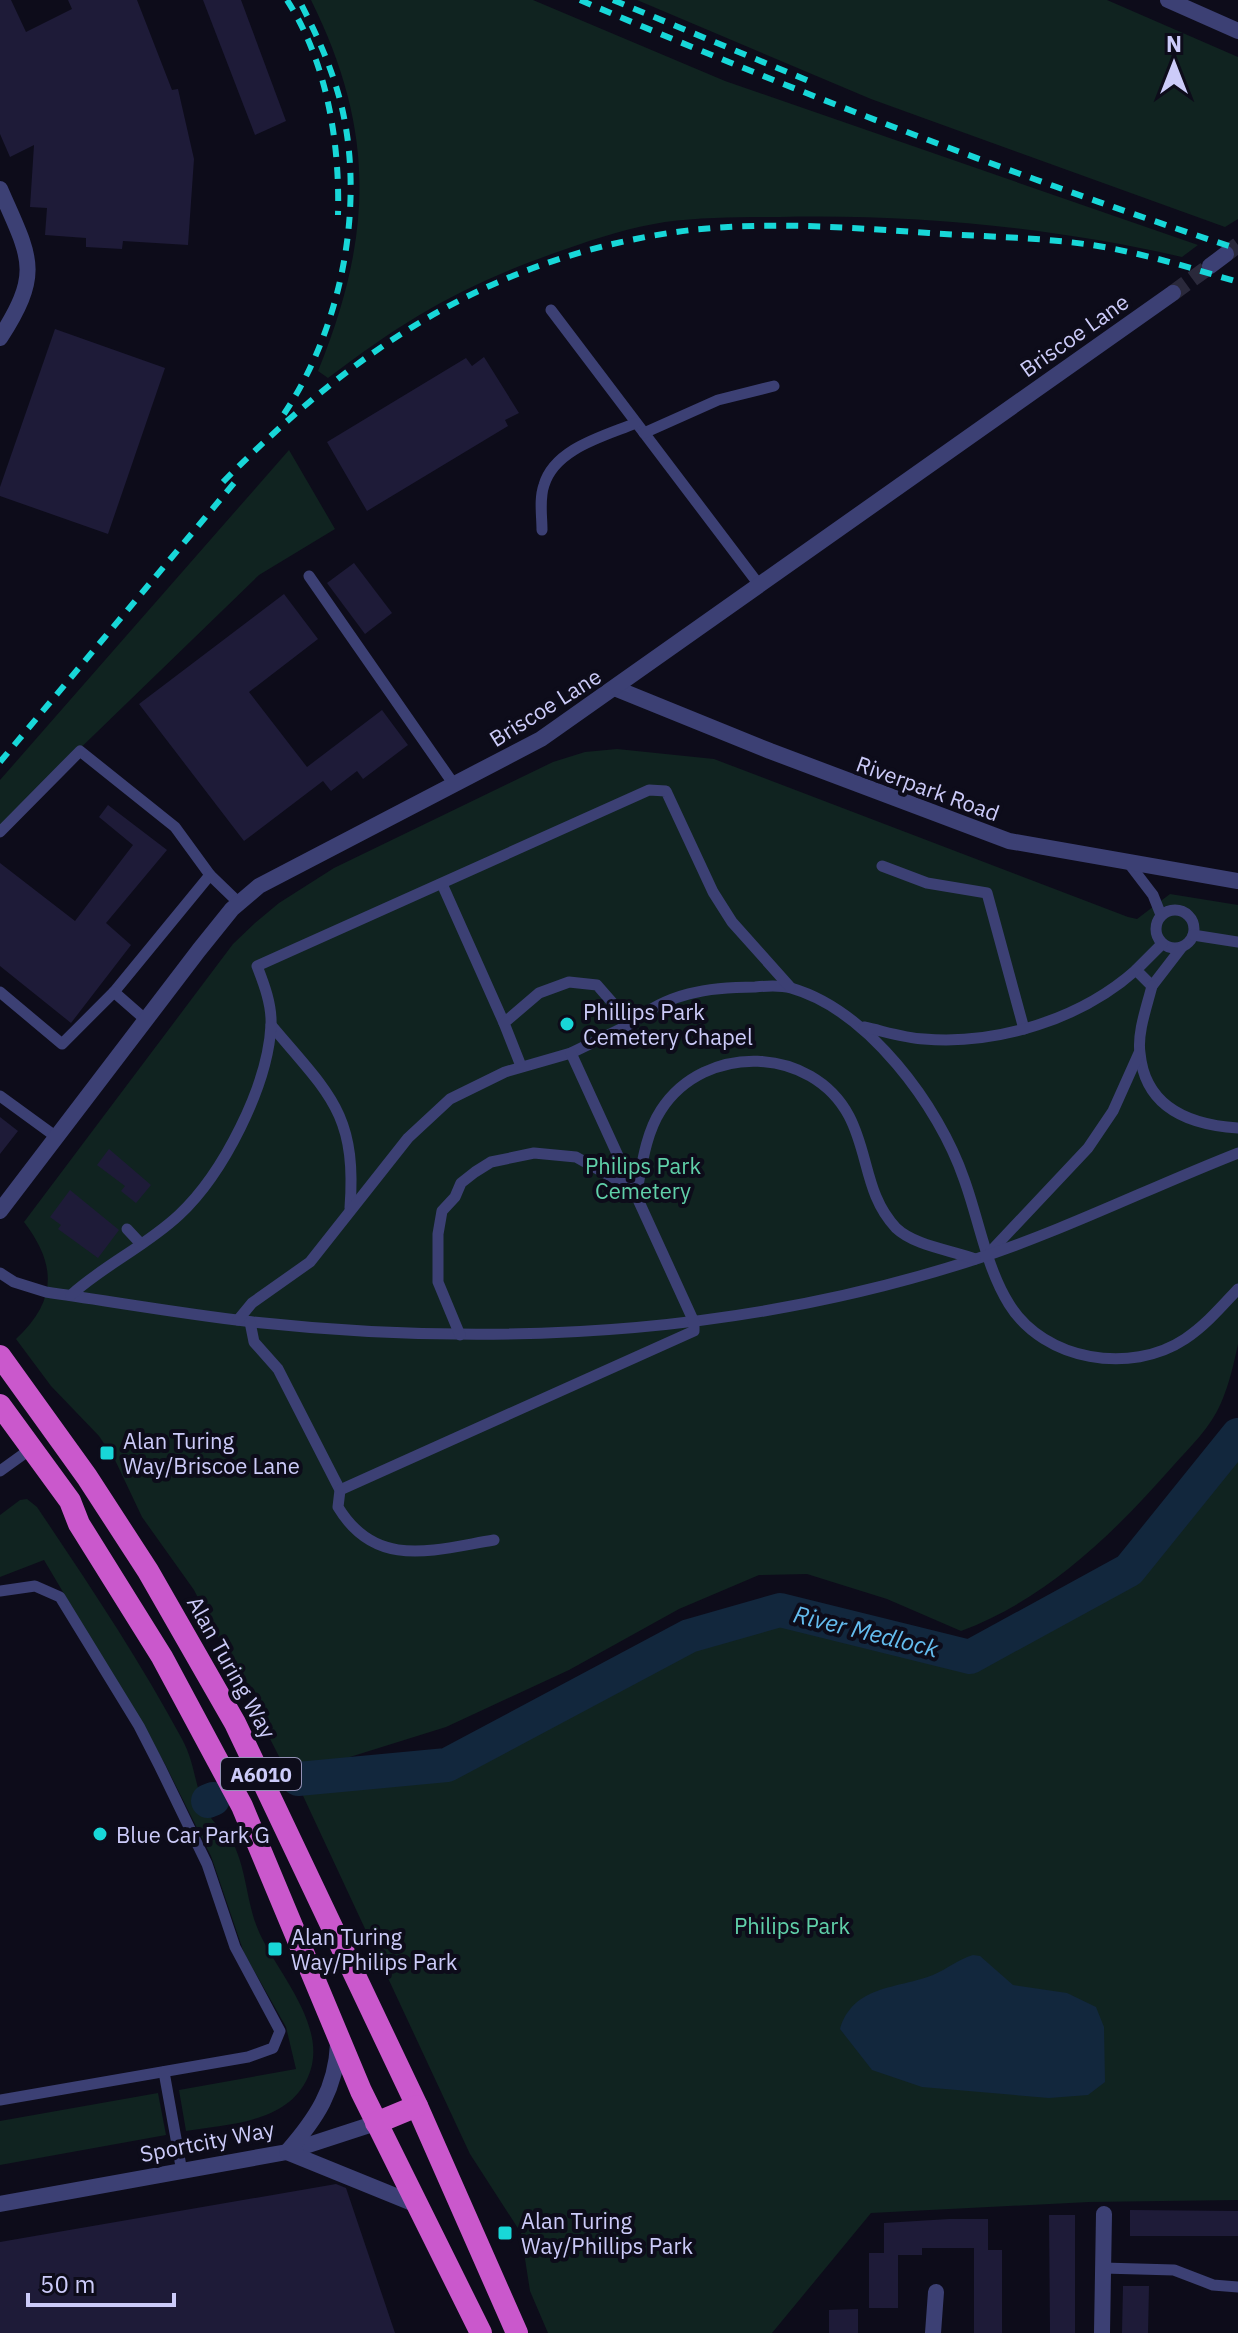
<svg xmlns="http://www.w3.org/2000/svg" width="1238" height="2333" font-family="'IBM Plex Sans',sans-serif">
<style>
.green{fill:#102320}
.water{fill:#12273d}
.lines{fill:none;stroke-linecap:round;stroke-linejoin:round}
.river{stroke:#12273d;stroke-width:34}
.building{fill:#1e1b38}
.tertiary-tunnel{stroke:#2a293b;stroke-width:16;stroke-dasharray:16 8;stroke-linecap:butt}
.service{stroke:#3c4074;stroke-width:11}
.minor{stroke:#3c4074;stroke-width:16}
.tertiary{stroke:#3c4074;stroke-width:16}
.trunk{stroke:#ca58cc;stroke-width:22}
.rail{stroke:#18d7d8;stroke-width:6;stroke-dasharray:12 10;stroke-linecap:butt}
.poi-dot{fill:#18d7d8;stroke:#0d0c1a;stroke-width:3}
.labels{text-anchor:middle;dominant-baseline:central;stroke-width:8;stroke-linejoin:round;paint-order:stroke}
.shield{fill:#0d0c1a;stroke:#9392b6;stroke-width:2}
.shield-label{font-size:20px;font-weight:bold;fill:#cccbf9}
.street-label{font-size:22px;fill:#cccbf9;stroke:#0d0c1a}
.poi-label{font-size:22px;fill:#cccbf9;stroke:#0d0c1a;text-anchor:start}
.park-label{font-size:22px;fill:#60d0a9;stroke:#0d0c1a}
.water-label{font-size:24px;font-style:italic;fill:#64bcee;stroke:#0d0c1a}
</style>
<rect width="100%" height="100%" fill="#0d0c1a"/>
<g class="green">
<path d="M 311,0 L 533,0 L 725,81 L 1198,245 L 1182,257 C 1051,227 914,214 780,217 C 742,217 702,217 665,222 C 632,227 597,238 566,249 C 467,283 411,315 328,378 L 318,371 C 373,236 376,131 311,0 Z"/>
<path d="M 637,0 L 1107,0 L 1238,57 L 1238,219 L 1225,227 L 871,99 Z"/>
<path d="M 289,450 L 335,529 L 259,575 L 0,826 L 0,780 Z"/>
<path d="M 617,749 L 714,759 L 1128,917 L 1137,919 L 1170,894 L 1238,905 L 1238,1344 C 1234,1363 1229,1385 1221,1403 C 1211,1427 1190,1447 1173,1466 C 1113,1534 1047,1599 961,1631 L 887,1599 L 807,1574 L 759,1575 L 679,1609 L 569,1670 L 446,1727 L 289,1776 L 194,1590 L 142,1517 L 115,1460 L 99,1436 L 51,1386 L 16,1339 C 57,1301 57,1265 24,1222 L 233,944 L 255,923 L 279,903 L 334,868 L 553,762 L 585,752 Z"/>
<path d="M 1238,1439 L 1238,2200 L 1089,2202 L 871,2213 L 772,2333 L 548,2333 L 530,2291 L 521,2233 L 470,2154 L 298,1785 L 449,1769 L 692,1639 L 780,1613 L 970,1660 L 1132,1572 Z"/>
<path d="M 27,1499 L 37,1507 C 88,1583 139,1659 182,1739 C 197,1767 193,1788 211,1818 C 216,1826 227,1831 231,1839 C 247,1868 246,1903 259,1932 C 278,1974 330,2028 308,2077 C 288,2123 229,2124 186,2131 L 179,2090 L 296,2069 L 286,2027 L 244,1953 L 211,1856 L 165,1764 L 44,1560 L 0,1577 L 0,1515 L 20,1500 Z"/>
<path d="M 158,2093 L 166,2135 L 0,2165 L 0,2121 Z"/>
</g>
<path class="water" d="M 973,1955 L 980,1956 L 1013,1985 L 1067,1993 L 1096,2007 L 1104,2027 L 1105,2082 L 1088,2095 L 1049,2098 L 922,2087 L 872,2070 L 840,2029 C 853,1985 897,1989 933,1975 C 947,1969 959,1959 973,1955 Z"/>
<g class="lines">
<g class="river">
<path d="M 298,1779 L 447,1765 L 689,1636 L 780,1610 L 970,1657 L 1129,1570 L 1238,1435"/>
<path d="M 208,1801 L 213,1799"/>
</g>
</g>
<g class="building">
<path d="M 0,0 L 11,0 L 26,32 L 72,9 L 68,0 L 137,0 L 172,90 L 178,89 L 194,159 L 188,245 L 123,241 L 122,249 L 86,247 L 86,238 L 45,235 L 47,208 L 30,207 L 34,145 L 10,157 L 0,134 Z"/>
<path d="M 203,0 L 241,0 L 286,121 L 255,135 Z"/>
<path d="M 55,329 L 165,368 L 108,534 L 0,496 L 0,487 Z"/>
<path d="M 484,357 L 519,413 L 505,420 L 508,426 L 367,511 L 327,442 L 466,358 L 472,366 Z"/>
<path d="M 354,563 L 392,613 L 365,634 L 327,583 Z"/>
<path d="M 284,594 L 318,639 L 249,692 L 307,767 L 382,710 L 408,745 L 363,779 L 357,771 L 331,791 L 323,781 L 244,841 L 139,704 Z"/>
<path d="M 108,805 L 167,850 L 106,923 L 131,945 L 71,1023 L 0,966 L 0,863 L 75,921 L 133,845 L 99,817 Z"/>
<path d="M 0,1117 L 18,1131 L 0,1154 Z"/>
<path d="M 109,1149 L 151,1185 L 136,1203 L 121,1191 L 125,1186 L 97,1165 Z"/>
<path d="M 70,1190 L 119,1230 L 98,1258 L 58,1229 L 61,1225 L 50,1217 Z"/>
<path d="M 336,2184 L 346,2188 L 395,2333 L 0,2333 L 0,2242 Z"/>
<path d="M 1130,2210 L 1238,2211 L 1238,2236 L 1130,2236 Z"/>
<path d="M 1049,2215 L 1075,2215 L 1075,2333 L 1050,2333 Z"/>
<path d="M 949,2219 L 988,2219 L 988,2250 L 1002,2250 L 1002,2333 L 974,2333 L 974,2248 L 922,2248 L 922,2255 L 898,2255 L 898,2308 L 869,2308 L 869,2253 L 884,2253 L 884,2223 Z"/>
<path d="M 1123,2286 L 1149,2286 L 1148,2333 L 1122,2333 Z"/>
<path d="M 858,2309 L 858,2333 L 829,2333 L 829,2310 Z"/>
</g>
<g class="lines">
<g class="tertiary-tunnel">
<path d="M 1226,254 L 1238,245"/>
<path d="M 1173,293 L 1210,266"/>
</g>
<g class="service">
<path d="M 551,310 L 760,586"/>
<path d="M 644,433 L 718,400 L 774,386"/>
<path d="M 542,530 C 542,516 539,499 544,485 C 555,448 605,436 636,423"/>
<path d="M 309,576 L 455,786"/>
<path d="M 0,832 L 80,751 L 175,827 L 210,875"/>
<path d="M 1127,861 L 1153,895 L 1161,915"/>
<path d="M 882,866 L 927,883 L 987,893 L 1024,1029"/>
<path d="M 442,884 L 504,1023"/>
<circle cx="1175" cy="929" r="19"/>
<path d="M 1193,935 L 1238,942"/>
<path d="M 1162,944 L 1136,970 L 1152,986 L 1182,947"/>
<path d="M 1152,986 C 1147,1006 1137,1033 1140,1053 C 1145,1108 1190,1125 1238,1128"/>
<path d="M 0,992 L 62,1044 L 114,992 L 210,875 L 239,903"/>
<path d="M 114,992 L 147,1021"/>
<path d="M 631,1024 C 666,993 709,987 755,987 C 766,986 780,985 791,988 C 868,1010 939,1106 964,1179 C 979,1220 986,1267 1009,1304 C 1044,1361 1131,1375 1185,1339 C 1206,1325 1222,1306 1238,1289"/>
<path d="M 271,1025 C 329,1094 357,1113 350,1208"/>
<path d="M 864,1027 C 883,1031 904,1038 924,1039 C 998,1045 1081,1019 1136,970"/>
<path d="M 0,1096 L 55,1136"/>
<path d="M 127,1229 L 141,1244"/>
<path d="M 991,1251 L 1088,1148 L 1113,1111 L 1139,1053"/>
<path d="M 0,1273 L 14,1282 L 46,1292 C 115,1302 184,1314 253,1322 C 495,1348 743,1335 976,1259 C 1065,1230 1151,1187 1238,1153"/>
<path d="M 71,1295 C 104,1265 146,1246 179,1215 C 223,1174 268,1086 271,1025 C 272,1005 264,984 257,966 L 649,790 L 666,791 L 713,892 L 732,922 L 790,987"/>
<path d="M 238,1320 L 252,1303 L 310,1262 L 408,1138 L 450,1099 L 505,1072 L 571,1053 L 631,1024 L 597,985 L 569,982 L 539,993 L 504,1023 L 521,1066"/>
<path d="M 250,1322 L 254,1342 L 278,1369 L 340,1490 L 338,1507 C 376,1570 433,1550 494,1540"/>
<path d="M 460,1335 L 438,1282 L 438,1234 L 442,1211 L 455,1197 L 461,1183 L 475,1172 L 491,1162 L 534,1153 L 576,1157 L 637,1191 C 642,1164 646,1133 661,1110 C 705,1042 812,1046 849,1116 C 869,1154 865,1195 896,1228 C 915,1246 951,1250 975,1259"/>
<path d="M 0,1471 L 32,1448"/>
<path d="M 340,1490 L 694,1331 L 694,1322 L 571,1053"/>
<path d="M 0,1591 L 35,1586 L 60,1597 L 139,1726 L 160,1767 L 207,1864 L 235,1947 L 280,2031 L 273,2048 L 248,2057 L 0,2100"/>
<path d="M 164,2072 L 182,2172"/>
<path d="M 1103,2268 L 1174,2270 L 1213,2285 L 1238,2287"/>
</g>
<g class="minor">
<path d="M 0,189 C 30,258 43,271 0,338"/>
<path d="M 0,2204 L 287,2152 L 376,2123"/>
<path d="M 933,2333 L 936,2292"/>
<path d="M 1102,2333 L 1104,2214"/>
</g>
<g class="tertiary">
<path d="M 1168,0 L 1238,31"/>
<path d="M 1210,266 L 1226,254"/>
<path d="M 617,689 L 770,751 L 1009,841 L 1238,881"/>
<path d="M 0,1211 L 199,950 L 232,909 L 259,886 L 541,739 L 1173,293"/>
<path d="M 338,2044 C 336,2089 316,2119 287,2152 L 415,2204"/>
</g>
<g class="trunk">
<path d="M 0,1356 L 87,1477 L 148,1571 L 235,1723 L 417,2106 L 517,2333"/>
<path d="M 0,1405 L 70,1501 L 79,1524 L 162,1657 L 242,1806 L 361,2091 L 481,2333"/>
<path d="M 376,2123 L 417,2106"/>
</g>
<g class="rail">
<path d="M 287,0 C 327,62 340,143 338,215"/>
<path d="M 580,0 C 795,92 1015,176 1238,249"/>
<path d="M 613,0 L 809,81"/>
<path d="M 284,414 C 341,329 365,208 342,108 C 333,70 317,35 299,0"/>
<path d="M 223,482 C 352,352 483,262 669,233 C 754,220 843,227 929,233 C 984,237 1043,237 1098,246 C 1146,254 1191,268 1238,282"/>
<path d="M 0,762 L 240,476"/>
</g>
</g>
<g class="poi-dot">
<circle cx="567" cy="1024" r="8"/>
<rect x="99" y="1445" width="16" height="16" rx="4"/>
<circle cx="100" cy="1834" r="8"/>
<rect x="267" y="1941" width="16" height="16" rx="4"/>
<rect x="497" y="2225" width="16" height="16" rx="4"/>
</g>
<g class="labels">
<rect class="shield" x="221" y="1758" width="80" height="32" rx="6"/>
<g class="shield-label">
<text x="261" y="1774">A6010</text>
</g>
<g class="street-label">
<text transform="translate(1074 335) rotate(-35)">Briscoe Lane</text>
<text transform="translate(545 707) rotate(-32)">Briscoe Lane</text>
<text transform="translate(928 788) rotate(20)">Riverpark Road</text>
<text transform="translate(232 1667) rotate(61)">Alan Turing Way</text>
<text transform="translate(207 2141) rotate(-11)">Sportcity Way</text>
</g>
<g class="poi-label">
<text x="583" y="1011">Phillips Park<tspan x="583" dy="25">Cemetery Chapel</tspan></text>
<text x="123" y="1440">Alan Turing<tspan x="123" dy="25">Way/Briscoe Lane</tspan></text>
<text x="116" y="1834">Blue Car Park G</text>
<text x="291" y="1936">Alan Turing<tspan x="291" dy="25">Way/Philips Park</tspan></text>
<text x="521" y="2220">Alan Turing<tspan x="521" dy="25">Way/Phillips Park</tspan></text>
</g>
<g class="park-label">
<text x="643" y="1165">Philips Park<tspan x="643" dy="25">Cemetery</tspan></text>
<text x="792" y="1925">Philips Park</text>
</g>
<g class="water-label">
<text transform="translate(866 1631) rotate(14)">River Medlock</text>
</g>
</g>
<g transform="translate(1174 64)" stroke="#0d0c1a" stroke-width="6" paint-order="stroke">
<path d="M0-6L14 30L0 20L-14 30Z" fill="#cccbf9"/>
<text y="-12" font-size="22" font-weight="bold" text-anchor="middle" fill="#cccbf9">N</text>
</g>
<path d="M28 2293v12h146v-12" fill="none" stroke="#cccbf9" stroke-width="4"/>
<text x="40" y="2293" font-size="24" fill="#cccbf9" stroke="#0d0c1a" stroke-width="6" paint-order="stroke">50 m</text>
</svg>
